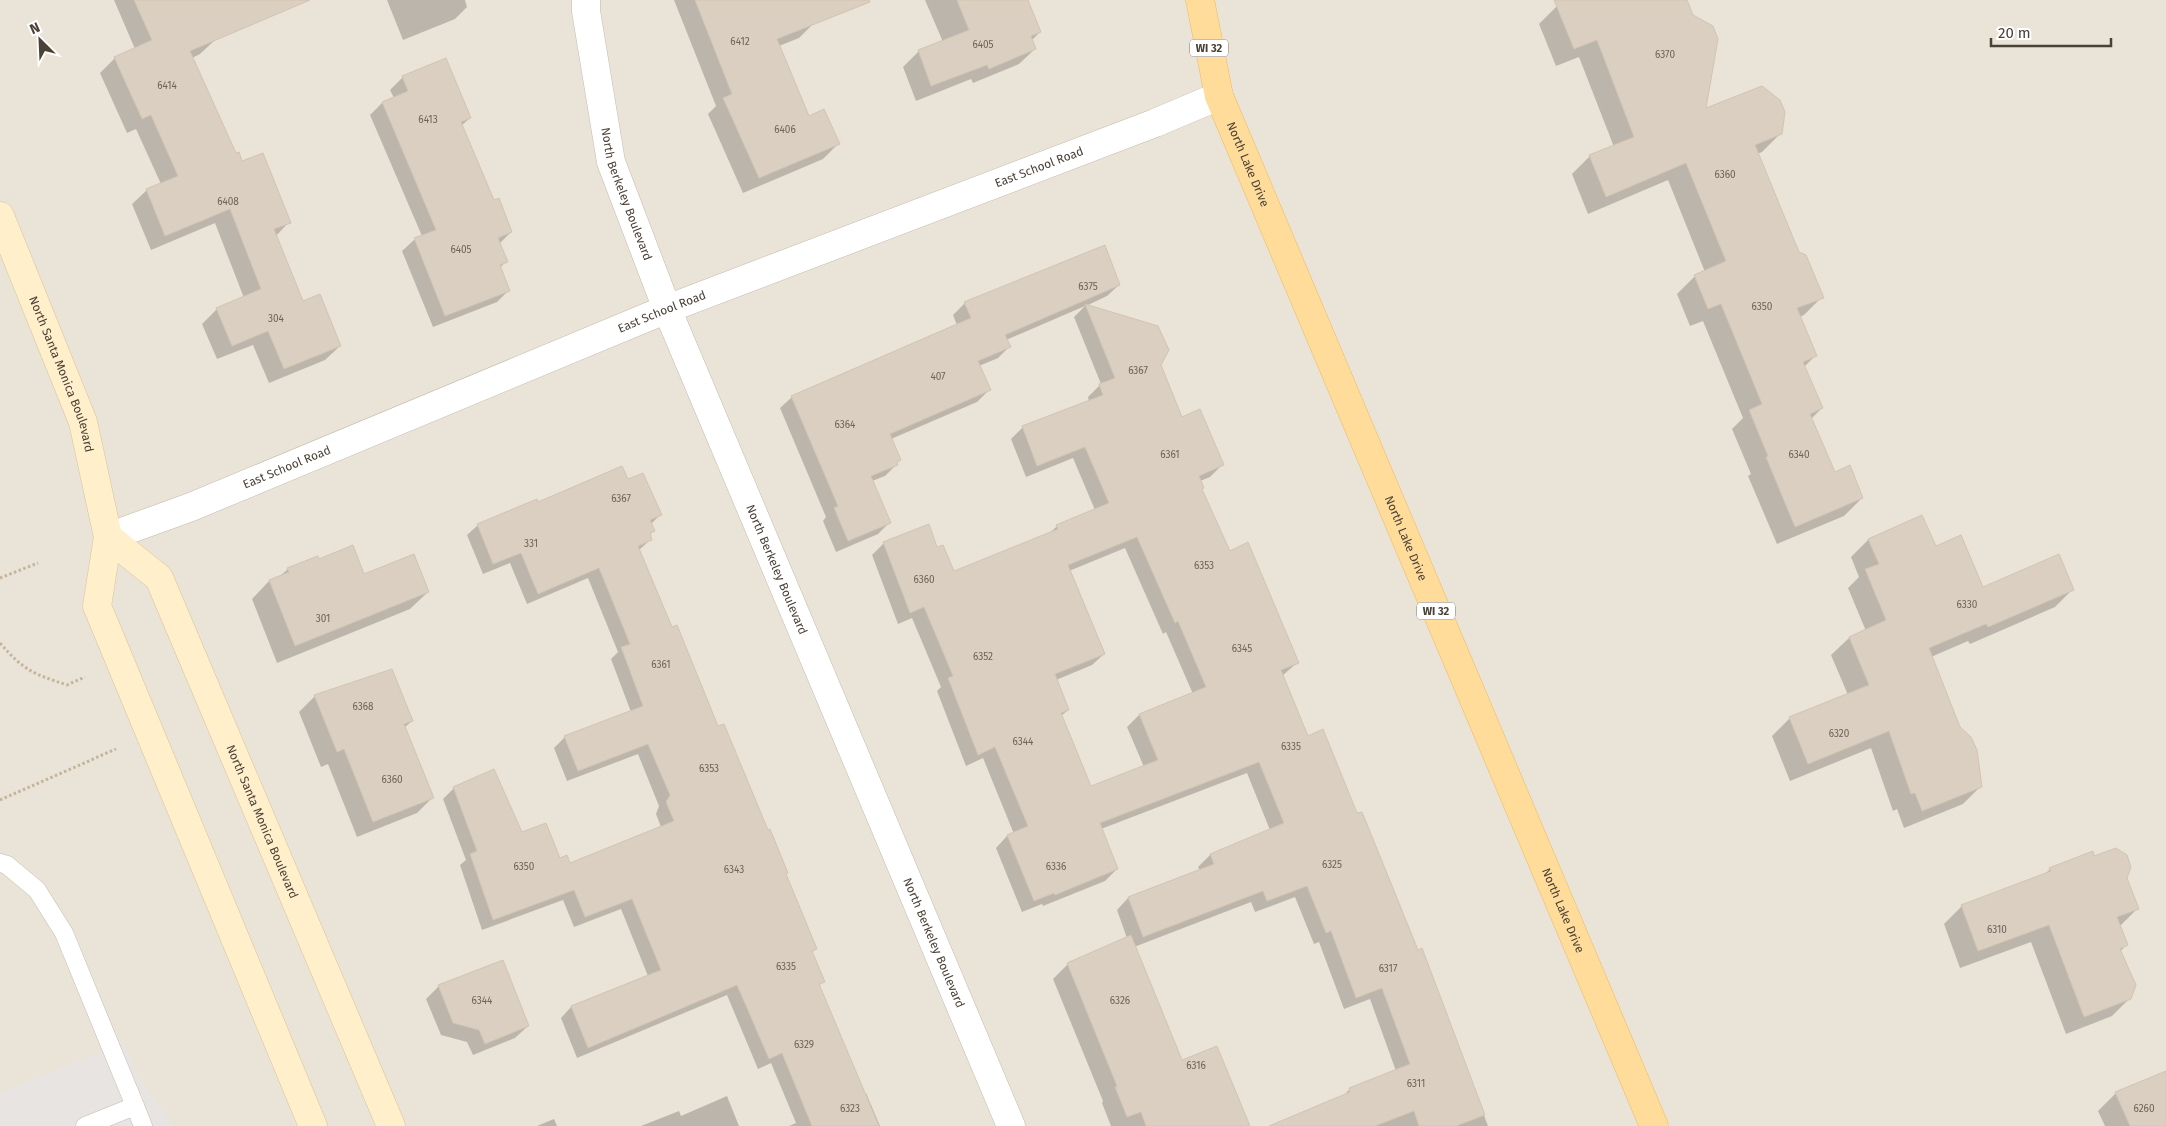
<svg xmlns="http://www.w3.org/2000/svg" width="2166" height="1126" font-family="'Fira Sans',sans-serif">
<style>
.residential{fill:#eae3d7}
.parking{fill:#e7e4e1}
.shadow{fill:#0003;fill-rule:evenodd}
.building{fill:#dbcfc1;stroke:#d3c4b0;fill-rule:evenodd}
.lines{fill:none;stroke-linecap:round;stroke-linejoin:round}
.lane-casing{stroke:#c5bbae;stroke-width:19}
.street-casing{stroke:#c5bbae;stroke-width:29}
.secondary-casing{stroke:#d8c396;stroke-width:29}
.primary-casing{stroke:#ecba61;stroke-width:29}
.path{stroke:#c5b49b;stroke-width:3;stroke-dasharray:2.5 2.5;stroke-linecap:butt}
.lane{stroke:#fff;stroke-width:18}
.street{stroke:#fff;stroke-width:28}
.secondary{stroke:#ffefca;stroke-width:28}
.primary{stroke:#ffdc99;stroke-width:28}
.labels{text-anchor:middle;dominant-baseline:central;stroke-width:4;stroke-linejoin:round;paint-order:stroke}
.number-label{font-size:10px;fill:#6e645a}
.shield{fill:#fff;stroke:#807a73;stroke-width:1}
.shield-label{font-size:11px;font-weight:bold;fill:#4a4137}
.street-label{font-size:12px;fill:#4a4137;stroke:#fff}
</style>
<rect width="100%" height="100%" fill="#f5f1e9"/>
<rect class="residential" x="0" y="0" width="2166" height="1126"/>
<path class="parking" d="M 124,1043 L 138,1076 L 175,1126 L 0,1126 L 0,1093 Z"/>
<g class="shadow">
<path d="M 114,0 L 198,0 L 215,40 L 200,54 L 192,58 L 235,155 L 289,222 L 276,236 L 303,303 L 340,346 L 325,360 L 269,383 L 253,345 L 217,359 L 202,324 L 217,309 L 244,298 L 215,223 L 151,250 L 132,204 L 147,190 L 161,184 L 136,129 L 127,133 L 100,73 L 115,58 L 135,49 Z"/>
<path d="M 387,0 L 465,0 L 467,7 L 455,19 L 403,40 Z"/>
<path d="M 674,0 L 808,0 L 814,23 L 799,38 L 779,46 L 809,117 L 838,144 L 823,159 L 743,193 L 708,114 L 716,106 Z"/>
<path d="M 925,0 L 1027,0 L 1040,32 L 1032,40 L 1035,49 L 1019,64 L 973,83 L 971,79 L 916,101 L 903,67 L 918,52 L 943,42 Z"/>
<path d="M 1568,0 L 1686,0 L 1704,110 L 1780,134 L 1762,152 L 1757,154 L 1798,253 L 1822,297 L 1804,315 L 1800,317 L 1816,355 L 1804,367 L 1822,408 L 1811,419 L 1834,474 L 1862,498 L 1844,516 L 1777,544 L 1748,476 L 1751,474 L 1732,429 L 1743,418 L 1703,321 L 1690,326 L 1677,294 L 1695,276 L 1705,272 L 1668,180 L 1588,214 L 1572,174 L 1590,156 L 1614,147 L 1579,57 L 1556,66 L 1539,24 L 1557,6 Z"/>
<path d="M 403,77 L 470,118 L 461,126 L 494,201 L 511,232 L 499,244 L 506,261 L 500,268 L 509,290 L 497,302 L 433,327 L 402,251 L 415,239 L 422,236 L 370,115 L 382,103 L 394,98 L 390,90 Z"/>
<path d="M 1119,285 L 1107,296 L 1086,306 L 1157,327 L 1160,365 L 1181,419 L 1222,465 L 1210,477 L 1200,481 L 1201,489 L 1229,552 L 1298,662 L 1282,676 L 1307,737 L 1357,815 L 1417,952 L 1421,950 L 1488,1126 L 1273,1126 L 1342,1097 L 1350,1089 L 1396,1071 L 1370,999 L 1344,1009 L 1319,942 L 1314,944 L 1295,897 L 1255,912 L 1251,902 L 1134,947 L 1181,1062 L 1235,1126 L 1111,1126 L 1102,1103 L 1103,1101 L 1053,979 L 1068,964 L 1127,938 L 1117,910 L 1128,898 L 1200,870 L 1198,867 L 1210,855 L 1270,830 L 1247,773 L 1101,829 L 1117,869 L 1105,881 L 1043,906 L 1042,904 L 1022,912 L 996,848 L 1007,836 L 1014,834 L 983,758 L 966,766 L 937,691 L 941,687 L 912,618 L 898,624 L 872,555 L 884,543 L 937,548 L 953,573 L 1048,535 L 1057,526 L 1095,510 L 1073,458 L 1026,477 L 1011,439 L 1023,427 L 1089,402 L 1088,397 L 1101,384 L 1074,317 L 1085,306 L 1006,340 L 1009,347 L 998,358 L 979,366 L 989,390 L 977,402 L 891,439 L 897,464 L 885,476 L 872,481 L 890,522 L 878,534 L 836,552 L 823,521 L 826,517 L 780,408 L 792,397 L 957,325 L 953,315 L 965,303 ZM 1125,548 L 1163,634 L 1166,632 L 1193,694 L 1139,715 L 1127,727 L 1144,767 L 1091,788 L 1061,716 L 1068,710 L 1056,680 L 1092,665 L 1104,654 L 1069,571 Z"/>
<path d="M 627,481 L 660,515 L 651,524 L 654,531 L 649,535 L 651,539 L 638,551 L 671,629 L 785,874 L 816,949 L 811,953 L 823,981 L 819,986 L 864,1094 L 866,1093 L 880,1126 L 789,1126 L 796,1123 L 771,1063 L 758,1069 L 727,995 L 577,1058 L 561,1018 L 571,1007 L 648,976 L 621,909 L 574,927 L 563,900 L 482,930 L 460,865 L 466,860 L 443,799 L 454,788 L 559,860 L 569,864 L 661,827 L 656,814 L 659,806 L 638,754 L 567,781 L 554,748 L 565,737 L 631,712 L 611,659 L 618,652 L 588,578 L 527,604 L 510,563 L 483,574 L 467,535 L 478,525 L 537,504 Z"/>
<path d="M 1868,540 L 1935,548 L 1983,589 L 2073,589 L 2055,607 L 1970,644 L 1968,641 L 1931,657 L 1981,786 L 1963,804 L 1904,828 L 1897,809 L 1893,811 L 1871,748 L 1790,781 L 1772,736 L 1790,718 L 1848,695 L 1831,655 L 1849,638 L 1866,631 L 1848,588 L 1859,577 L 1851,557 Z"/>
<path d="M 288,569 L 364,576 L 428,592 L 410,609 L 277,663 L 252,599 L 269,581 L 280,576 Z"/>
<path d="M 315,696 L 412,721 L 404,728 L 432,798 L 417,813 L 357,837 L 328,764 L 321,767 L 299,712 Z"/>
<path d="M 2094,858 L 2126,878 L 2137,909 L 2119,927 L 2126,945 L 2120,952 L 2130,998 L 2112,1016 L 2066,1034 L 2031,942 L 1960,968 L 1944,924 L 1961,907 L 2043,876 L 2050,869 Z"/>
<path d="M 439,986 L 528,1026 L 515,1038 L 473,1055 L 467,1042 L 441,1035 L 426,999 Z"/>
<path d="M 2166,1072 L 2166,1126 L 2105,1126 L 2098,1111 L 2116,1093 Z"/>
<path d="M 727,1096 L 739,1126 L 641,1126 L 679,1111 L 681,1116 Z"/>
<path d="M 554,1119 L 557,1126 L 537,1126 Z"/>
</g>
<g class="building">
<path d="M 134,0 L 310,0 L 190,51 L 236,153 L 239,152 L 242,161 L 263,153 L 291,223 L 274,229 L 303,301 L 320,294 L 341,346 L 284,369 L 268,331 L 232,346 L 216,308 L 261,289 L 230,209 L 165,236 L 146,189 L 178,176 L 151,115 L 142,119 L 114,57 L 152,40 Z"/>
<path d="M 695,0 L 869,0 L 870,2 L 777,39 L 809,116 L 824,109 L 840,144 L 759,178 L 723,98 L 732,94 Z"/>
<path d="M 957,0 L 1028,0 L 1041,32 L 1031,36 L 1036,49 L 989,69 L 987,65 L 931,86 L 918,50 L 969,30 Z"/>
<path d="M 1554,0 L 1687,0 L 1693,15 L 1713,26 L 1718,39 L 1706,108 L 1762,86 L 1780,100 L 1785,112 L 1782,134 L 1755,145 L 1799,252 L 1806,255 L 1824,298 L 1797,308 L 1817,356 L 1803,362 L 1823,408 L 1810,414 L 1835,472 L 1850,465 L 1863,498 L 1795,527 L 1766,457 L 1768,456 L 1749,410 L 1762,404 L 1721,304 L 1708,309 L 1694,275 L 1726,261 L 1686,163 L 1606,197 L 1589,155 L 1634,137 L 1597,40 L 1574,49 Z"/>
<path d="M 446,58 L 471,118 L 461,122 L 494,200 L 499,198 L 512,232 L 498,238 L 508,262 L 500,265 L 510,291 L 445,316 L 414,238 L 436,230 L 382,102 L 408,91 L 402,76 Z"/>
<path d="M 1105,245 L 1120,285 L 1005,335 L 1011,347 L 978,361 L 991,390 L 890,434 L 901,460 L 897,462 L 898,465 L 871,476 L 891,523 L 848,541 L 834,508 L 838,506 L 791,396 L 971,318 L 964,302 Z"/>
<path d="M 1085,304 L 1158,326 L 1169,350 L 1161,365 L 1182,417 L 1200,409 L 1224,465 L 1199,476 L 1204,488 L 1202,489 L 1230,551 L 1248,542 L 1299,663 L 1281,670 L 1308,736 L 1323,729 L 1357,813 L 1362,812 L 1418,950 L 1422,948 L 1485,1115 L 1456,1126 L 1419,1126 L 1414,1111 L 1375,1126 L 1269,1126 L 1350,1092 L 1349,1088 L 1410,1064 L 1382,988 L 1356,998 L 1331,931 L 1326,933 L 1307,886 L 1267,901 L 1263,891 L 1143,937 L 1128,897 L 1214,864 L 1210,854 L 1284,823 L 1259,762 L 1100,823 L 1118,869 L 1055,895 L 1054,893 L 1034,901 L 1007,835 L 1028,826 L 995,747 L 978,755 L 948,678 L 953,676 L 924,607 L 910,613 L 883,542 L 929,524 L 937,547 L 943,545 L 954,571 L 1058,529 L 1056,525 L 1109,503 L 1085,447 L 1037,466 L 1022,426 L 1103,395 L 1099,384 L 1115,378 ZM 1137,537 L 1175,623 L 1178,621 L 1206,687 L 1139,714 L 1158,760 L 1091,786 L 1061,713 L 1069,710 L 1055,674 L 1105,654 L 1068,565 Z"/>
<path d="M 622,466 L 628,479 L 643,473 L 662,515 L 650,520 L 655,531 L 650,533 L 652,540 L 638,546 L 672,627 L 677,625 L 718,726 L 724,724 L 768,830 L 770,829 L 788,873 L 786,874 L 817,949 L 812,951 L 825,982 L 819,984 L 879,1126 L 812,1126 L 782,1053 L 769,1059 L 737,985 L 588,1048 L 571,1006 L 661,970 L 632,899 L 585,917 L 574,890 L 493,920 L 470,854 L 477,851 L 453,787 L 494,769 L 522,832 L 546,823 L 560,858 L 567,855 L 570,863 L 674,821 L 666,802 L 670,795 L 648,744 L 578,771 L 564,736 L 643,706 L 621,647 L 630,644 L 599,568 L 538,594 L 521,553 L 493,564 L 477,524 L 537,499 L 538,502 Z"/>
<path d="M 1922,515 L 1936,546 L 1961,535 L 1983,587 L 2059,554 L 2074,590 L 1988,627 L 1986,624 L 1929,648 L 1960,727 L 1971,737 L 1977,750 L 1982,787 L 1922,811 L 1915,793 L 1911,794 L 1889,731 L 1808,764 L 1789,717 L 1869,685 L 1849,637 L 1886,620 L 1865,569 L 1879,564 L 1868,539 Z"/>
<path d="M 353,545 L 364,574 L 414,554 L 429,592 L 295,646 L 269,580 L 289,572 L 287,568 L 318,556 L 319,559 Z"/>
<path d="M 392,669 L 413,721 L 404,724 L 434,798 L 373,822 L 344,749 L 337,752 L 314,695 Z"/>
<path d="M 2116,848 L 2127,855 L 2131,867 L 2127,878 L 2139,909 L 2117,917 L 2128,945 L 2120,949 L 2136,985 L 2131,999 L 2084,1017 L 2049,925 L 1978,951 L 1961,905 L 2051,871 L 2049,868 L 2093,851 L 2094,856 Z"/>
<path d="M 1131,935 L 1182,1060 L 1217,1046 L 1250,1126 L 1146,1126 L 1141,1112 L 1127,1117 L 1115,1087 L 1117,1086 L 1067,963 Z"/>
<path d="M 503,960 L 529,1026 L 485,1044 L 479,1030 L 453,1023 L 438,985 Z"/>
<path d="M 2166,1071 L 2166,1126 L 2130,1126 L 2115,1092 Z"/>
</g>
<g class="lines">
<defs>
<g id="lane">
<path d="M 0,863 L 7,865 L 37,890 L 64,933 L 135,1106"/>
<path d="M 85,1126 L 135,1106 L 143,1126"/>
</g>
<g id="street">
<path id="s1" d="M 586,0 L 586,11 L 611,162 L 667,309 L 1011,1126"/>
<path id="s2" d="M 108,537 L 191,507 L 667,309 L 1155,123 L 1219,96"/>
</g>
<g id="secondary">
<path id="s3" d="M 0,216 L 83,422 L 108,537 L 97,606 L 313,1126"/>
<path id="s4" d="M 108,537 L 159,578 L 391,1126"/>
</g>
<g id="primary">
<path id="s5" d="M 1200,0 L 1219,96 L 1654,1126"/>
</g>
</defs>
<use href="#lane" class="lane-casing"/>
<use href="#street" class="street-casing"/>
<use href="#secondary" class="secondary-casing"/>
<use href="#primary" class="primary-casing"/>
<g class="path">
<path d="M 0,578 L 38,563"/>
<path d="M 0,643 C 24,671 34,674 67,685 L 85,677"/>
<path d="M 0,800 L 116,749"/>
</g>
<use href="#lane" class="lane"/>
<use href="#street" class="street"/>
<use href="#secondary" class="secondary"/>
<use href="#primary" class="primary"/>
</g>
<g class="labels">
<g class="number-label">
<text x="740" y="42">6412</text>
<text x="983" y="45">6405</text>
<text x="1665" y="55">6370</text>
<text x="167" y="86">6414</text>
<text x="428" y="120">6413</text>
<text x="785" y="130">6406</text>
<text x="1725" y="175">6360</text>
<text x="228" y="202">6408</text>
<text x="461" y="250">6405</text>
<text x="1088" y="287">6375</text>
<text x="1762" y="307">6350</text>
<text x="276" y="319">304</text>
<text x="1138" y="371">6367</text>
<text x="938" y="377">407</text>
<text x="845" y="425">6364</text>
<text x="1170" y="455">6361</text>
<text x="1799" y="455">6340</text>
<text x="621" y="499">6367</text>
<text x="531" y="544">331</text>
<text x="1204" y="566">6353</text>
<text x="924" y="580">6360</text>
<text x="1967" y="605">6330</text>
<text x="323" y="619">301</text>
<text x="1242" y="649">6345</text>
<text x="983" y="657">6352</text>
<text x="661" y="665">6361</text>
<text x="363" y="707">6368</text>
<text x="1839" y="734">6320</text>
<text x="1023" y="742">6344</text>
<text x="1291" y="747">6335</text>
<text x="709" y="769">6353</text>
<text x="392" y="780">6360</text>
<text x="1332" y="865">6325</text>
<text x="524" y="867">6350</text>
<text x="1056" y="867">6336</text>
<text x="734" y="870">6343</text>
<text x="1997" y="930">6310</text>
<text x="786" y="967">6335</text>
<text x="1388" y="969">6317</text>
<text x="482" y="1001">6344</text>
<text x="1120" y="1001">6326</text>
<text x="804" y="1045">6329</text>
<text x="1196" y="1066">6316</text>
<text x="1416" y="1084">6311</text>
<text x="850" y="1109">6323</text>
<text x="2144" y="1109">6260</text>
</g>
<g class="shield">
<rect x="1190" y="39.5" width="38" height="17" rx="4"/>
<rect x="1417" y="602.5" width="38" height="17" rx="4"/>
</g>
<g class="shield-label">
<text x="1209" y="48">WI 32</text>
<text x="1436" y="611">WI 32</text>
</g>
<g class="street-label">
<text stroke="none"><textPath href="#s5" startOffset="172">North Lake Drive</textPath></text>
<text stroke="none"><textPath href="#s2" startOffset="1002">East School Road</textPath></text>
<text stroke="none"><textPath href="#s1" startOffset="199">North Berkeley Boulevard</textPath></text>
<text stroke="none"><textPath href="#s2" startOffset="598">East School Road</textPath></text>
<text stroke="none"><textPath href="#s3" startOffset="170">North Santa Monica Boulevard</textPath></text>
<text stroke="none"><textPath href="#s2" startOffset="192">East School Road</textPath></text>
<text stroke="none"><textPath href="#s5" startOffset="578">North Lake Drive</textPath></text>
<text stroke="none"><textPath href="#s1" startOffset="604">North Berkeley Boulevard</textPath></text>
<text stroke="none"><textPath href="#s4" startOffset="330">North Santa Monica Boulevard</textPath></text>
<text stroke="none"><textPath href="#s5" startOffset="982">North Lake Drive</textPath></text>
<text stroke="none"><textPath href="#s1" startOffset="1009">North Berkeley Boulevard</textPath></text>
</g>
</g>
<g transform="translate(40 40) rotate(336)" stroke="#ffffff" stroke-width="4" paint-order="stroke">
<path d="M0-4L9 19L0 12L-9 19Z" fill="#4a4137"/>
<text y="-8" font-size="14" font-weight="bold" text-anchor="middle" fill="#4a4137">N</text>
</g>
<path d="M1991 38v8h120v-8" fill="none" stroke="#4a4137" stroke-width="2.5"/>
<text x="1998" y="38" font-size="15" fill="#4a4137" stroke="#ffffff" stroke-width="4" paint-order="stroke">20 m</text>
</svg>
